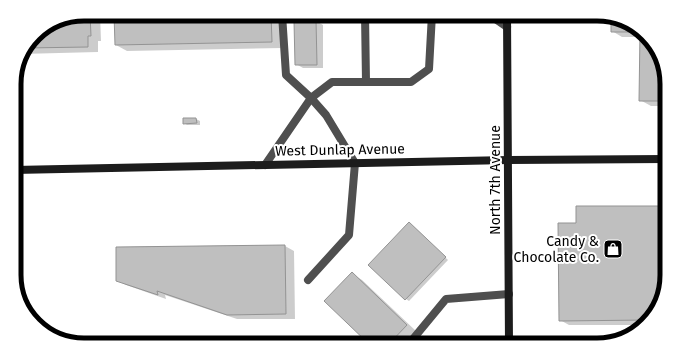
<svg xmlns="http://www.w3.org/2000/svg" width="681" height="359" font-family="'Fira Sans',sans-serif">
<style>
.shadow{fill:#0003}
.building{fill:#bfbfbf;stroke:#939393}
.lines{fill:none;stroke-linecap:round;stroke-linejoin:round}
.lane{stroke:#4f4f4f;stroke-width:8}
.secondary{stroke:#1c1c1c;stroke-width:8}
.labels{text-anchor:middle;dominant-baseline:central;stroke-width:4;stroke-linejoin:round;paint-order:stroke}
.street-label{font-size:14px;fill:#000;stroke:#fff}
.poi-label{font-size:14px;fill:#000;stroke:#fff;text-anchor:end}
.rim{fill:none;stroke:#000;stroke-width:5}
</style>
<rect width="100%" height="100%" fill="#fff"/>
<g class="shadow">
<path d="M 84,14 L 100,14 L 101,41 L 98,41 L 98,52 L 21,54 L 38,32 Z"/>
<path d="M 115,14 L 281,14 L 282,48 L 127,51 L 116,45 Z"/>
<path d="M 550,14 L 559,14 L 559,18 L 554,18 L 550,16 Z"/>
<path d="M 316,21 L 323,25 L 323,68 L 303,68 L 296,64 Z"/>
<path d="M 628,21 L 655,45 L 666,75 L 667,106 L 651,106 L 640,100 L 641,37 L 622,37 L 612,31 Z"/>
<path d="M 196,119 L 200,121 L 200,125 L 187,125 L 184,123 Z"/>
<path d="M 413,226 L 448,260 L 409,301 L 406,299 Z"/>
<path d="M 285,246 L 294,251 L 295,319 L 237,319 L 165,295 L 166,299 L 126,285 L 117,280 Z"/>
<path d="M 352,274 L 362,280 L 417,332 L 404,345 L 371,345 Z"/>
<path d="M 660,306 L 643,325 L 569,325 L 560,320 Z"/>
</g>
<g class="building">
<path d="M 84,14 L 90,14 L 91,36 L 88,36 L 88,47 L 25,48 L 38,32 Z"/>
<path d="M 114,14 L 271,14 L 272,42 L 115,45 Z"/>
<path d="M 611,17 L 628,21 L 655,45 L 666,75 L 666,101 L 639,101 L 640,32 L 611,32 Z"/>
<path d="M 316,20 L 317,65 L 295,65 L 294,21 Z"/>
<path d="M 183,118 L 196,118 L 197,123 L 183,124 Z"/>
<path d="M 576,206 L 667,206 L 667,275 L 660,306 L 647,320 L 559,321 L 558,223 L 576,223 Z"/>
<path d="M 409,222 L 446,257 L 405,300 L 368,265 Z"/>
<path d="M 285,245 L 286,314 L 227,315 L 157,291 L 158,295 L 116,281 L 116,247 Z"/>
<path d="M 352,272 L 407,325 L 388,345 L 370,345 L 324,301 Z"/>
</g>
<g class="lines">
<g class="lane">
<path d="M 365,14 L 366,82"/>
<path d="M 488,14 L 507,27"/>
<path d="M 265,165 L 311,98 L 286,75 L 282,14"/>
<path d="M 308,280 L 349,235 L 355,163 L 326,115 L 311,98 L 332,82 L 411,82 L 429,69 L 432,14"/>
<path d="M 408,345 L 446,299 L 509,294"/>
</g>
<g class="secondary">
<path d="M 507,14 L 509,345"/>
<path d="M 14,170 L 509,160 L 667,159"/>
</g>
</g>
<defs>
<symbol id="shop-square" viewBox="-11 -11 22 22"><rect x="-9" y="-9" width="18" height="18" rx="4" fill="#000" stroke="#fff"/><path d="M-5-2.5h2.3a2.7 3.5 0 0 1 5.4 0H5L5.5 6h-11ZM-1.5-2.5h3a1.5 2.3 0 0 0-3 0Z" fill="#fff"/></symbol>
</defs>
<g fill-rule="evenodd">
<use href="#shop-square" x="602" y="238" width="22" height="22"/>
</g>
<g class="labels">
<g class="street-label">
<text transform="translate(340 150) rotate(-1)">West Dunlap Avenue</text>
<text transform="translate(495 180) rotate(-90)">North 7th Avenue</text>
</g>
<g class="poi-label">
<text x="599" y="241">Candy &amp;<tspan x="599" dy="16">Chocolate Co.</tspan></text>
</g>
</g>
<path d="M0 0H681V359H0ZM84 21H597A63 63 0 0 1 660 84V275A63 63 0 0 1 597 338H84A63 63 0 0 1 21 275V84A63 63 0 0 1 84 21Z" fill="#fff" fill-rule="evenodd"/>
<path class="rim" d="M84 21H597A63 63 0 0 1 660 84V275A63 63 0 0 1 597 338H84A63 63 0 0 1 21 275V84A63 63 0 0 1 84 21Z"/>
</svg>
